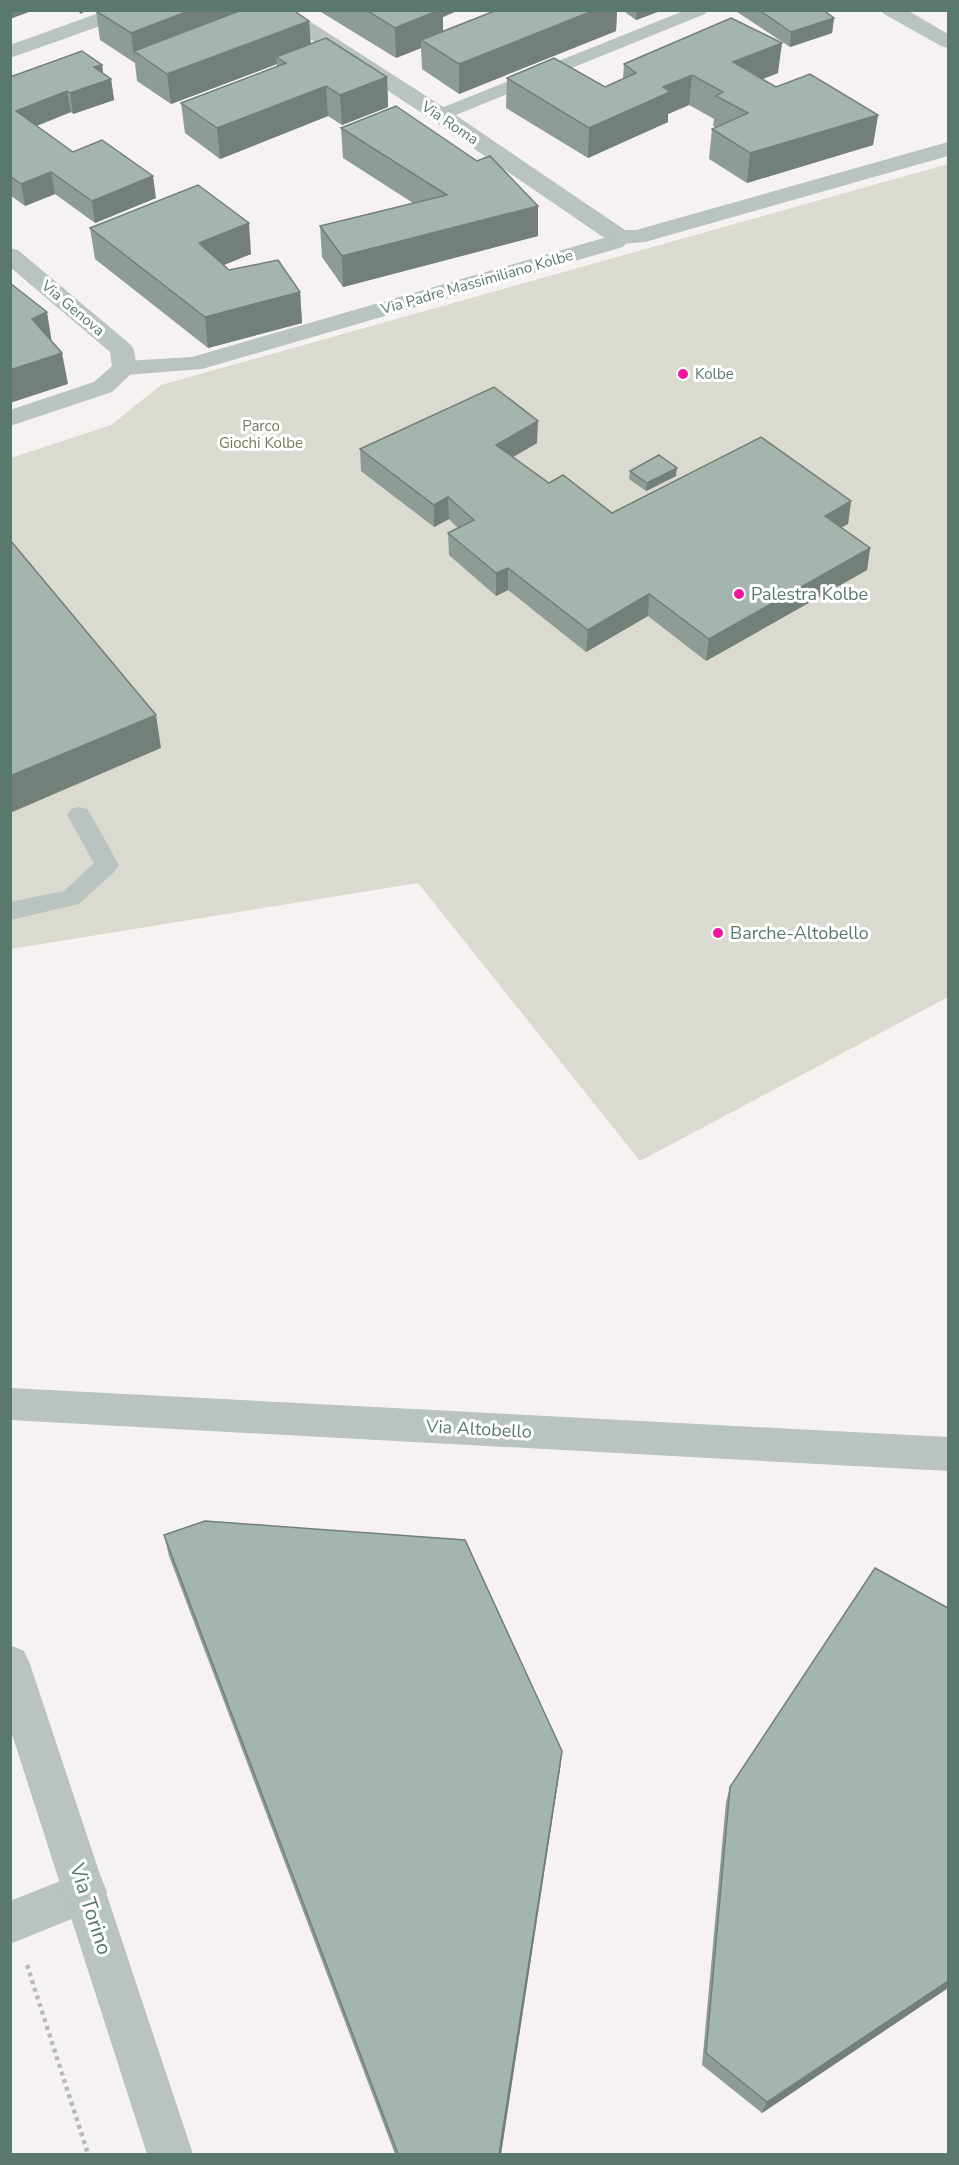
<svg xmlns="http://www.w3.org/2000/svg" width="959" height="2165" font-family="'Nunito Sans',sans-serif">
<style>
.green{fill:#dbdad0}
.lines{fill:none;stroke-linecap:round;stroke-linejoin:round}
.path{stroke:#b4bcb9;stroke-width:4.5;stroke-dasharray:4 4;stroke-linecap:butt}
.service{fill:#b9c3bf;fill-rule:evenodd}
.pedestrian{fill:#b9c3bf;fill-rule:evenodd}
.minor{fill:#b9c3bf;fill-rule:evenodd}
.tertiary{fill:#b9c3bf;fill-rule:evenodd}
.wall{fill:#8d9c95}
.shaded-wall{fill:#737f79}
.building{fill:#a4b5ad;stroke:#737f79;stroke-width:1.5}
.poi-dot{fill:#f1179d;stroke:#fff;stroke-width:2}
.labels{text-anchor:middle;dominant-baseline:central;stroke-width:6;stroke-linejoin:round;paint-order:stroke}
.far-street-label{font-size:15px;fill:#5a796d;stroke:#fff}
.far-poi-label{font-size:15px;fill:#5a796d;stroke:#fff;text-anchor:start}
.far-park-label{font-size:15px;fill:#77765e;stroke:#fff}
.poi-label{font-size:18px;fill:#5a796d;stroke:#fff;text-anchor:start}
.street-label{font-size:18px;fill:#5a796d;stroke:#fff}
.near-street-label{font-size:21px;fill:#5a796d;stroke:#fff}
</style>
<rect width="100%" height="100%" fill="#f6f2f2"/>
<path class="green" d="M 948,164 L 948,997 L 640,1161 L 418,883 L 11,949 L 11,458 L 111,425 L 161,385 Z"/>
<g class="lines">
<path class="path" d="M 27,1965 L 88,2154"/>
<g class="service">
<path d="M 686,10 L 707,11 L 705,14 L 446,119 L 434,119 L 432,115 L 434,111 Z"/>
<path d="M 79,807 L 87,809 L 91,815 L 119,865 L 115,871 L 79,904 L 10,920 L 10,902 L 64,891 L 94,863 L 67,815 L 71,809 Z"/>
</g>
<path class="pedestrian" d="M 621,230 L 629,232 L 632,237 L 623,247 L 202,369 L 125,375 L 116,373 L 113,368 L 116,363 L 125,361 L 192,357 L 607,237 Z"/>
<g class="minor">
<path d="M 107,10 L 137,10 L 134,14 L 10,58 L 10,45 Z"/>
<path d="M 267,10 L 292,10 L 448,110 L 625,230 L 636,230 L 948,142 L 948,156 L 645,242 L 621,244 L 603,237 L 432,120 Z"/>
<path d="M 881,10 L 907,10 L 948,34 L 948,48 L 941,46 L 884,14 Z"/>
<path d="M 10,248 L 18,250 L 131,345 L 134,350 L 137,368 L 112,392 L 10,426 L 10,410 L 94,382 L 112,366 L 110,352 L 10,267 Z"/>
<path d="M 10,1388 L 948,1437 L 948,1471 L 10,1420 Z"/>
<path d="M 86,1871 L 101,1877 L 107,1892 L 101,1907 L 10,1944 L 10,1901 Z"/>
</g>
<path class="tertiary" d="M 10,1645 L 24,1651 L 30,1664 L 193,2154 L 147,2154 L 10,1728 Z"/>
</g>
<g class="wall">
<path d="M 321,10 L 459,10 L 443,17 L 443,31 L 497,10 L 617,10 L 616,31 L 459,94 L 422,69 L 421,48 L 396,58 L 321,12 Z"/>
<path d="M 622,10 L 663,10 L 636,20 Z"/>
<path d="M 734,10 L 823,10 L 834,18 L 832,33 L 790,47 Z"/>
<path d="M 96,11 L 309,21 L 311,44 L 387,77 L 388,107 L 342,125 L 328,116 L 220,159 L 185,133 L 181,103 L 277,67 L 277,64 L 171,104 L 137,81 L 135,63 L 100,40 Z"/>
<path d="M 624,64 L 778,73 L 762,79 L 776,87 L 878,115 L 873,145 L 747,183 L 709,159 L 712,129 L 716,127 L 713,126 L 714,119 L 689,105 L 668,114 L 668,122 L 588,158 L 506,108 L 507,78 L 605,87 L 623,79 Z"/>
<path d="M 102,65 L 103,73 L 111,79 L 114,100 L 73,114 L 71,112 L 37,126 L 73,152 L 156,198 L 95,223 L 55,194 L 25,206 L 10,195 L 10,77 Z"/>
<path d="M 341,128 L 538,206 L 538,236 L 343,287 L 322,257 L 320,226 L 413,203 L 343,158 Z"/>
<path d="M 90,228 L 251,254 L 223,265 L 229,270 L 300,292 L 302,323 L 208,348 L 95,259 Z"/>
<path d="M 537,443 L 513,457 L 549,483 L 612,513 L 851,501 L 848,524 L 841,527 L 870,548 L 867,570 L 706,661 L 648,616 L 586,652 L 508,590 L 496,596 L 449,555 L 448,533 L 458,528 L 449,519 L 434,527 L 361,471 L 360,449 Z"/>
<path d="M 630,471 L 676,476 L 646,491 L 629,479 Z"/>
<path d="M 164,1535 L 562,1751 L 560,1769 L 501,2154 L 395,2154 L 169,1556 Z"/>
<path d="M 730,1787 L 948,1988 L 762,2113 L 702,2065 L 726,1802 Z"/>
</g>
<g class="shaded-wall">
<path d="M 10,10 L 29,10 L 29,12 L 10,19 Z"/>
<path d="M 79,10 L 88,10 L 80,14 Z"/>
<path d="M 191,10 L 259,10 L 134,51 L 135,63 L 131,33 Z"/>
<path d="M 420,10 L 459,10 L 443,17 L 443,39 L 421,40 L 421,48 L 396,58 L 395,28 Z"/>
<path d="M 595,10 L 617,10 L 616,31 L 459,94 L 459,64 Z"/>
<path d="M 637,10 L 663,10 L 636,20 Z"/>
<path d="M 834,18 L 832,33 L 790,47 L 791,32 Z"/>
<path d="M 309,21 L 311,51 L 276,57 L 277,64 L 171,104 L 167,74 Z"/>
<path d="M 782,43 L 778,73 L 730,92 L 733,62 Z"/>
<path d="M 102,65 L 104,81 L 111,79 L 114,100 L 73,114 L 70,93 L 94,67 Z"/>
<path d="M 692,75 L 689,105 L 668,114 L 668,122 L 588,158 L 589,128 L 663,87 Z"/>
<path d="M 387,77 L 388,107 L 342,125 L 340,95 Z"/>
<path d="M 326,86 L 328,116 L 220,159 L 217,128 Z"/>
<path d="M 67,91 L 71,112 L 20,132 L 16,111 Z"/>
<path d="M 878,115 L 873,145 L 747,183 L 750,153 Z"/>
<path d="M 51,172 L 55,194 L 25,206 L 21,184 Z"/>
<path d="M 153,176 L 156,198 L 95,223 L 92,201 Z"/>
<path d="M 538,206 L 538,236 L 343,287 L 342,256 Z"/>
<path d="M 249,223 L 251,254 L 202,274 L 199,243 Z"/>
<path d="M 300,292 L 302,323 L 208,348 L 205,317 Z"/>
<path d="M 47,312 L 52,343 L 32,319 Z"/>
<path d="M 62,353 L 68,384 L 10,403 L 10,370 Z"/>
<path d="M 538,421 L 537,443 L 496,467 L 496,445 Z"/>
<path d="M 677,468 L 676,476 L 646,491 L 647,483 Z"/>
<path d="M 448,497 L 449,519 L 434,527 L 434,505 Z"/>
<path d="M 851,501 L 848,524 L 822,538 L 825,516 Z"/>
<path d="M 870,548 L 867,570 L 706,661 L 709,639 Z"/>
<path d="M 508,568 L 508,590 L 496,596 L 496,573 Z"/>
<path d="M 649,594 L 648,616 L 586,652 L 588,630 Z"/>
<path d="M 156,715 L 161,748 L 10,813 L 10,776 Z"/>
<path d="M 562,1751 L 560,1769 L 501,2154 L 499,2154 Z"/>
<path d="M 948,1981 L 948,1988 L 762,2113 L 767,2102 Z"/>
</g>
<g class="building">
<path d="M 97,10 L 191,10 L 131,33 L 96,11 Z"/>
<path d="M 242,10 L 293,10 L 309,21 L 167,74 L 134,51 Z"/>
<path d="M 366,10 L 439,10 L 395,28 Z"/>
<path d="M 497,10 L 595,10 L 459,64 L 421,40 Z"/>
<path d="M 759,10 L 823,10 L 834,18 L 791,32 Z"/>
<path d="M 731,18 L 782,43 L 733,62 L 776,87 L 810,74 L 878,115 L 750,153 L 712,129 L 748,113 L 716,96 L 723,92 L 692,75 L 663,87 L 670,92 L 589,128 L 507,78 L 554,58 L 605,87 L 636,73 L 624,64 Z"/>
<path d="M 326,38 L 387,77 L 340,95 L 326,86 L 217,128 L 181,103 L 286,63 L 276,57 Z"/>
<path d="M 82,51 L 102,65 L 94,67 L 111,79 L 70,93 L 67,91 L 16,111 L 73,152 L 102,140 L 153,176 L 92,201 L 51,172 L 21,184 L 10,176 L 10,77 Z"/>
<path d="M 396,106 L 477,161 L 490,156 L 538,206 L 342,256 L 320,226 L 447,195 L 341,128 Z"/>
<path d="M 198,185 L 249,223 L 199,243 L 229,270 L 278,260 L 300,292 L 205,317 L 90,228 Z"/>
<path d="M 10,283 L 47,312 L 32,319 L 62,353 L 10,370 Z"/>
<path d="M 494,387 L 538,421 L 496,445 L 549,483 L 563,475 L 612,513 L 761,437 L 851,501 L 825,516 L 870,548 L 709,639 L 649,594 L 588,630 L 508,568 L 496,573 L 448,533 L 474,520 L 448,497 L 434,505 L 360,449 Z"/>
<path d="M 659,455 L 677,468 L 647,483 L 630,471 Z"/>
<path d="M 10,540 L 156,715 L 10,776 Z"/>
<path d="M 205,1521 L 465,1540 L 562,1751 L 499,2154 L 398,2154 L 164,1535 Z"/>
<path d="M 875,1568 L 948,1608 L 948,1981 L 767,2102 L 706,2053 L 730,1787 Z"/>
</g>
<g class="poi-dot">
<circle cx="683" cy="374" r="6"/>
<circle cx="739" cy="594" r="6"/>
<circle cx="718" cy="933" r="6"/>
</g>
<g class="labels">
<g class="far-street-label">
<text transform="translate(450 123) rotate(34)">Via Roma</text>
<text transform="translate(477 282) rotate(-16)">Via Padre Massimiliano Kolbe</text>
<text transform="translate(73 308) rotate(40)">Via Genova</text>
</g>
<g class="far-poi-label">
<text x="695" y="374">Kolbe</text>
</g>
<g class="far-park-label">
<text x="261" y="426">Parco<tspan x="261" dy="17">Giochi Kolbe</tspan></text>
</g>
<g class="poi-label">
<text x="751" y="594">Palestra Kolbe</text>
<text x="730" y="933">Barche-Altobello</text>
</g>
<g class="street-label">
<text transform="translate(479 1429) rotate(3)">Via Altobello</text>
</g>
<g class="near-street-label">
<text transform="translate(91 1909) rotate(72)">Via Torino</text>
</g>
</g>
<rect width="959" height="2165" fill="none" stroke="#5a796d" stroke-width="24"/>
</svg>
